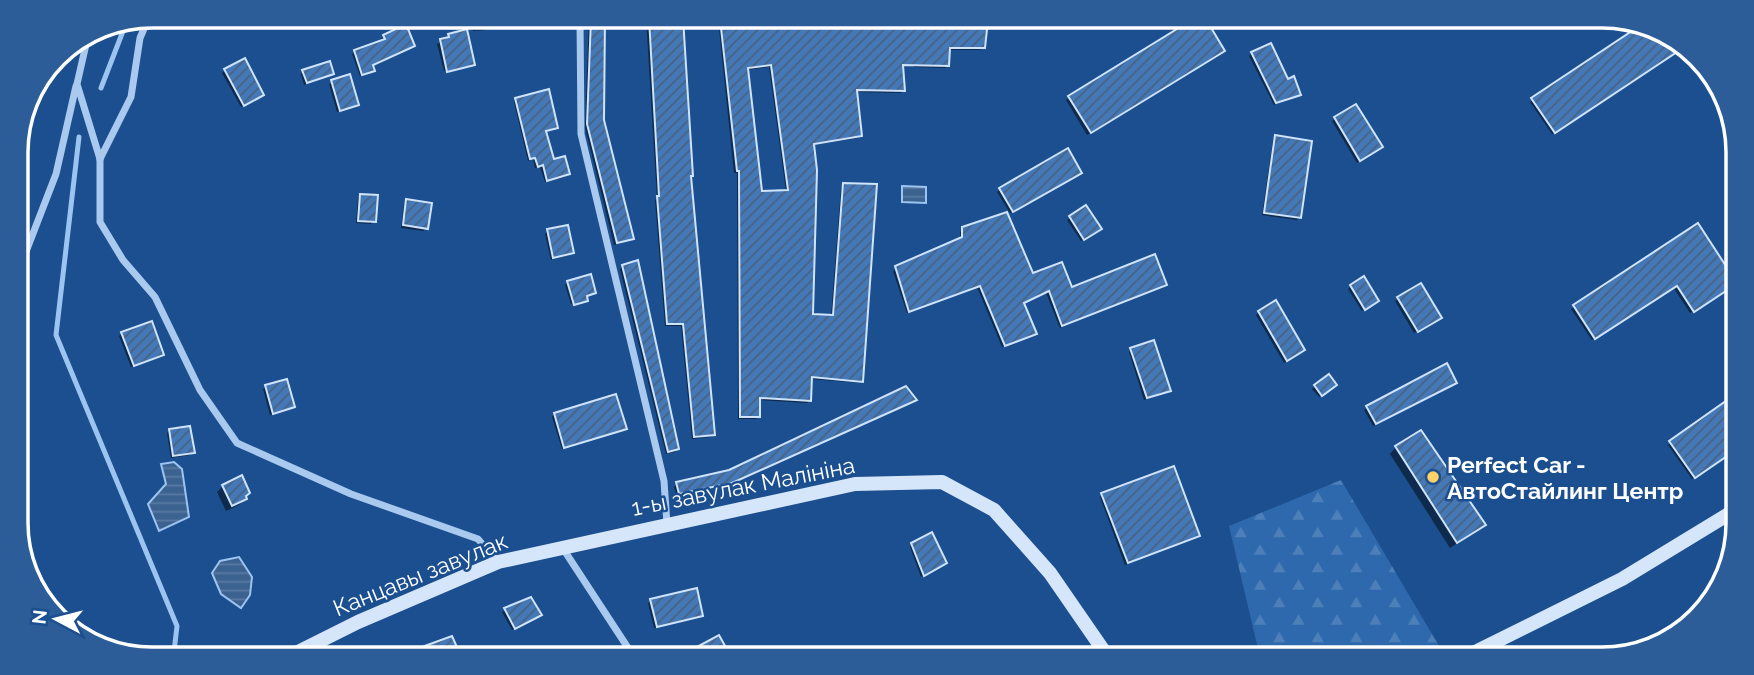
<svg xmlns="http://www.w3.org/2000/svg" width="1754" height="675" font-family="Raleway,sans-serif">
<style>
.forest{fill:url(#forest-firs)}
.water{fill:url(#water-rules);stroke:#9cc4f0;stroke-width:2}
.shadow{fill:#0007;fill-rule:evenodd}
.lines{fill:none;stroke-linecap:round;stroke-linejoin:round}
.stream{stroke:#9cc4f0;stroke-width:5}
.building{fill:url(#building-hatch);stroke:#cfe3fa;stroke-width:2;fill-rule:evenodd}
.street{stroke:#a9c9ee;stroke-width:7}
.secondary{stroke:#d6e6fa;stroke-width:14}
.poi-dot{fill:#ffd166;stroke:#1b4f8f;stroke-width:2.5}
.labels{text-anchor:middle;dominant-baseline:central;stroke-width:5;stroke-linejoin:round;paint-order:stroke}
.poi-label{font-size:23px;font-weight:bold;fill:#fff;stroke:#1b4f8f;text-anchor:start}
.street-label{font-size:23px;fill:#fff;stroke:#1b4f8f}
.rim{fill:none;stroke:#fff;stroke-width:3.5}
</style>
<defs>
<pattern id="forest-firs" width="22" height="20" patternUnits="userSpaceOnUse" patternTransform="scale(1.75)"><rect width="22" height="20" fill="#2e69ad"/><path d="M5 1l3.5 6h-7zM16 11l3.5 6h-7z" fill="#4d80b9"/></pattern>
<pattern id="water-rules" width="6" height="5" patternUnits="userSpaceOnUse" patternTransform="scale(1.75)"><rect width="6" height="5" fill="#3c6290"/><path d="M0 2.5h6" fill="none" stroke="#597aa1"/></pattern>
<pattern id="building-hatch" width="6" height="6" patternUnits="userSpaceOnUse" patternTransform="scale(1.75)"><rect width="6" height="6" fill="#4478b7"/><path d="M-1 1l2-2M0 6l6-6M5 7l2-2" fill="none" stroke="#486282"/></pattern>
</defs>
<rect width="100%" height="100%" fill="#1b4f8f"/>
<path class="forest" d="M 1341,480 L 1442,651 L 1424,658 L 1260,657 L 1229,526 Z"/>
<g class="water">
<path d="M 902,186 L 926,187 L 926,203 L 902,202 Z"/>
<path d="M 174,462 L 182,469 L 189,517 L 159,531 L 148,504 L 166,484 L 161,464 Z"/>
<path d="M 239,557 L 252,577 L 250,595 L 241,608 L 221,594 L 212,573 L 220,561 Z"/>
</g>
<g class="shadow">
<path d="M 471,17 L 498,17 L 488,20 L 489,27 L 486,30 L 473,31 Z"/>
<path d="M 589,18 L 603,18 L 602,120 L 632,239 L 614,245 L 585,127 Z"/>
<path d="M 646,18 L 681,18 L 690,177 L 713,434 L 711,437 L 692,439 L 681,326 L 665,326 L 655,200 L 657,198 Z"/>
<path d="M 718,19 L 896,19 L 903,91 L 901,93 L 855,92 L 860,136 L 858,138 L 812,145 L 811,316 L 831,317 L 841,188 L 844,185 L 862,381 L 803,374 L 803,377 L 859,383 L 810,379 L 810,400 L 807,403 L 759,400 L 759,416 L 756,419 L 738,419 L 737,173 L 734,173 ZM 769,67 L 786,191 L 761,193 L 747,70 Z"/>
<path d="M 917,20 L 949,20 L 949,22 L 968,23 L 969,20 L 986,20 L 983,48 L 980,50 L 948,50 L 948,65 L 945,68 L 914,67 Z"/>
<path d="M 1193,21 L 1205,21 L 1223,51 L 1087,135 L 1066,100 Z"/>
<path d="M 1647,23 L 1683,47 L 1552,134 L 1530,102 Z"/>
<path d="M 449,35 L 473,64 L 444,71 L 437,44 L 446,40 Z"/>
<path d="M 384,36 L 413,46 L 371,66 L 373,70 L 370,73 L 360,76 L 352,54 L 382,42 L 381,39 Z"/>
<path d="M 1252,53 L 1287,82 L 1299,94 L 1274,105 L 1249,56 Z"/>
<path d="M 225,70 L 259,97 L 241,107 L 222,73 Z"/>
<path d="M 303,71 L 332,73 L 304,85 L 301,74 Z"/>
<path d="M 349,77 L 357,105 L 337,112 L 329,84 Z"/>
<path d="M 516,99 L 556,127 L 544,132 L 552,161 L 568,174 L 565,177 L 545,182 L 540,167 L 535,168 L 533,159 L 528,161 L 514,102 Z"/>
<path d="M 1355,106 L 1378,149 L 1357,163 L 1332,121 Z"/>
<path d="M 1276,137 L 1299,217 L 1297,220 L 1262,215 L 1273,140 Z"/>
<path d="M 1077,175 L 1010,213 L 997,192 L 1000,189 Z"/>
<path d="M 361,196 L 374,221 L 371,224 L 356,223 L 358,198 Z"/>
<path d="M 407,201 L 426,228 L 424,231 L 401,228 L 404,204 Z"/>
<path d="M 1086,207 L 1097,231 L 1081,241 L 1067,220 Z"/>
<path d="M 1698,226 L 1733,286 L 1690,313 L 1673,287 L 1592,340 L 1571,309 Z"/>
<path d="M 963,229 L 1032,275 L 1071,290 L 1165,284 L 1060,328 L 1046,293 L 1023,304 L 1035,334 L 1002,347 L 977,287 L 907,313 L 893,271 L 960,240 L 960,232 Z"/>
<path d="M 548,231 L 572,253 L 569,255 L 551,260 L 545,234 Z"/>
<path d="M 623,266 L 677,449 L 675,452 L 666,454 L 620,269 Z"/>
<path d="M 568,282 L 594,292 L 585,297 L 585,300 L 571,304 L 565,285 Z"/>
<path d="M 1421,285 L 1437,320 L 1414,333 L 1395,301 Z"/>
<path d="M 1351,286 L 1374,303 L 1362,311 L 1348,289 Z"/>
<path d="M 1259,312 L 1303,350 L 1284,363 L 1256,315 Z"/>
<path d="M 122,334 L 162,354 L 131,367 L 119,336 Z"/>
<path d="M 1131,349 L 1169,390 L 1166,393 L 1144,400 L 1129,352 Z"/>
<path d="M 1452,385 L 1373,426 L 1364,410 L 1367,408 Z"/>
<path d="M 1315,386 L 1332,388 L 1319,397 L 1312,389 Z"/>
<path d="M 266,387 L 293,407 L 270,415 L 263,389 Z"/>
<path d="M 1733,398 L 1733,451 L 1692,479 L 1668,445 Z"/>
<path d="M 912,402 L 728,485 L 677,496 L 674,487 L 677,484 L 730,472 Z"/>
<path d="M 554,414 L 625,428 L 562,449 L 552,417 Z"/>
<path d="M 170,430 L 193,452 L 190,455 L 171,458 L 167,433 Z"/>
<path d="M 1396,447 L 1484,525 L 1450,548 L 1390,454 Z"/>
<path d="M 223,486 L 244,497 L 245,499 L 239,505 L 226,511 L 217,492 Z"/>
<path d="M 1102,494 L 1198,536 L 1125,565 L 1100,497 Z"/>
<path d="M 912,544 L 942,565 L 921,577 L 910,547 Z"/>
<path d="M 530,599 L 539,615 L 512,630 L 502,612 Z"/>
<path d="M 651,601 L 701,615 L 698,618 L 654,628 L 648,603 Z"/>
</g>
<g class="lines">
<g class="stream">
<path d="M 101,88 L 125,26"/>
<path d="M 79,137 L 56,335 L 177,626 L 174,652"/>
</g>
</g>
<g class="building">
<path d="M 591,18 L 605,18 L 604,120 L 634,239 L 617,243 L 587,124 Z"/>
<path d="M 649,18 L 683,18 L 693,176 L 691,176 L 715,435 L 694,437 L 683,324 L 667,324 L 657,196 L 659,196 Z"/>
<path d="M 720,19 L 988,20 L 985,48 L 950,48 L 949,66 L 903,65 L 905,91 L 857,90 L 862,136 L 814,144 L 817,170 L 813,314 L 833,315 L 843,183 L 877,184 L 863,382 L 812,377 L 811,401 L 760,398 L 760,417 L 740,417 L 739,171 L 737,171 ZM 771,65 L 788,190 L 762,191 L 748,68 Z"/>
<path d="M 1190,21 L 1207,21 L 1225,51 L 1091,133 L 1068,96 Z"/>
<path d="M 1644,23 L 1683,48 L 1555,133 L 1531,98 Z"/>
<path d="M 406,24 L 415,46 L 373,65 L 375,71 L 362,75 L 354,50 L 385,39 L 383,35 Z"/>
<path d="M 467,29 L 475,65 L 447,72 L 440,39 L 449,37 L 448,34 Z"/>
<path d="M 1271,43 L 1288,79 L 1294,76 L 1301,95 L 1276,103 L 1251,52 Z"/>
<path d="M 245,58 L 264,95 L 244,106 L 224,69 Z"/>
<path d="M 330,61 L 334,74 L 307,83 L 302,70 Z"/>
<path d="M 350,74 L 359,105 L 340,111 L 331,80 Z"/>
<path d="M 549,89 L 558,128 L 546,131 L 554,159 L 565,156 L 570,174 L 547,181 L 543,165 L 538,167 L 535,158 L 530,159 L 515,98 Z"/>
<path d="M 1356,104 L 1383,147 L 1360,161 L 1334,117 Z"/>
<path d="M 1275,135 L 1312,141 L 1301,218 L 1264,213 Z"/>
<path d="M 1068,148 L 1082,173 L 1013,212 L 999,188 Z"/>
<path d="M 360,194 L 378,195 L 376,222 L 358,221 Z"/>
<path d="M 406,199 L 432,203 L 428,229 L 403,225 Z"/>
<path d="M 1086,205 L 1102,229 L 1084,240 L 1069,216 Z"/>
<path d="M 1007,212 L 1033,273 L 1062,262 L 1072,287 L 1155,254 L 1167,285 L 1062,326 L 1049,291 L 1024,303 L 1037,334 L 1005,346 L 980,286 L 909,312 L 895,266 L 962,237 L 962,227 Z"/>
<path d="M 1698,223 L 1735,280 L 1735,285 L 1694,312 L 1677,286 L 1595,339 L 1573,305 Z"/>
<path d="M 568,225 L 574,253 L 553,258 L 547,229 Z"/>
<path d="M 638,260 L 679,449 L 668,452 L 622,265 Z"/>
<path d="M 591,274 L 596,293 L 587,296 L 588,301 L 574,305 L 567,281 Z"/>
<path d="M 1364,276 L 1379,301 L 1365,310 L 1350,285 Z"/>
<path d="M 1421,283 L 1442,318 L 1418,332 L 1397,297 Z"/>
<path d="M 1276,300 L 1305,350 L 1287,361 L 1258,311 Z"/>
<path d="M 152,321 L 164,355 L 134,366 L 121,332 Z"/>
<path d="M 1154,340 L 1171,391 L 1147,398 L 1130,348 Z"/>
<path d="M 1447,363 L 1457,383 L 1376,424 L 1366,406 Z"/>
<path d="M 1329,374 L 1337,385 L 1322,396 L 1314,385 Z"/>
<path d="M 287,379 L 295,407 L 273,414 L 265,385 Z"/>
<path d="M 906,386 L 917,400 L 732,483 L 679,494 L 676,482 L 729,470 Z"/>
<path d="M 616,394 L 627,429 L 564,448 L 554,413 Z"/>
<path d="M 1733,396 L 1733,452 L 1695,478 L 1669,441 Z"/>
<path d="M 190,426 L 195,453 L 173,456 L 169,429 Z"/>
<path d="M 1421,430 L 1486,525 L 1457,543 L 1395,446 Z"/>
<path d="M 1174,466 L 1200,536 L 1128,563 L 1101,493 Z"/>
<path d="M 242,475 L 250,493 L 246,496 L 247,499 L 232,506 L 222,485 Z"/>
<path d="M 932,532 L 947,563 L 924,576 L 911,543 Z"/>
<path d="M 697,588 L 703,616 L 657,627 L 650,599 Z"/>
<path d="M 531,597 L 542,615 L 515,629 L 504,608 Z"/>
<path d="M 719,635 L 730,655 L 682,655 Z"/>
<path d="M 452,636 L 460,654 L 408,653 L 408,652 Z"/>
</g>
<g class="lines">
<g class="street">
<path d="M 580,18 L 581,134 L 664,481 L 667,524"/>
<path d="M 87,40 L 77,84 L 100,159 L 100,222 L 123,260 L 155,297 L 200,390 L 237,443 L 351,494 L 478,539 L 498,562"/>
<path d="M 100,159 L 131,97 L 140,38 L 149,17"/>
<path d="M 17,275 L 56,174 L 76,86"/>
<path d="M 562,547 L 632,654"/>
</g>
<g class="secondary">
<path d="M 296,653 L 358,622 L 498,562 L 855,484 L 942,482 L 994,510 L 1050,573 L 1108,657"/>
<path d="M 1463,658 L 1622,579 L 1732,512"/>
</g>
</g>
<circle class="poi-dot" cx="1433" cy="477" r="7"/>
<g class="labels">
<g class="poi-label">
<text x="1447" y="464">Perfect Car -<tspan x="1447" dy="26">АвтоСтайлинг Центр</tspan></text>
</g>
<g class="street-label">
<text transform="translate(743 486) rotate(-11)">1-ы завулак Малініна</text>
<text transform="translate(420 574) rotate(-22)">Канцавы завулак</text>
</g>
</g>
<path d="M0 0H1754V675H0ZM152 28H1602A124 124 0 0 1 1726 152V523A124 124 0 0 1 1602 647H152A124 124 0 0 1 28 523V152A124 124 0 0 1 152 28Z" fill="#2d5d98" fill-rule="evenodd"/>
<path class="rim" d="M152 28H1602A124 124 0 0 1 1726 152V523A124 124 0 0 1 1602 647H152A124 124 0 0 1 28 523V152A124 124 0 0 1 152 28Z"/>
<g transform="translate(56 619) rotate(277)" stroke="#1b4f8f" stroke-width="5" paint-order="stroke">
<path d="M0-5L12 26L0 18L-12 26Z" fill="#ffffff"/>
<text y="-10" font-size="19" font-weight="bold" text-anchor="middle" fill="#ffffff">N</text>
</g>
</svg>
